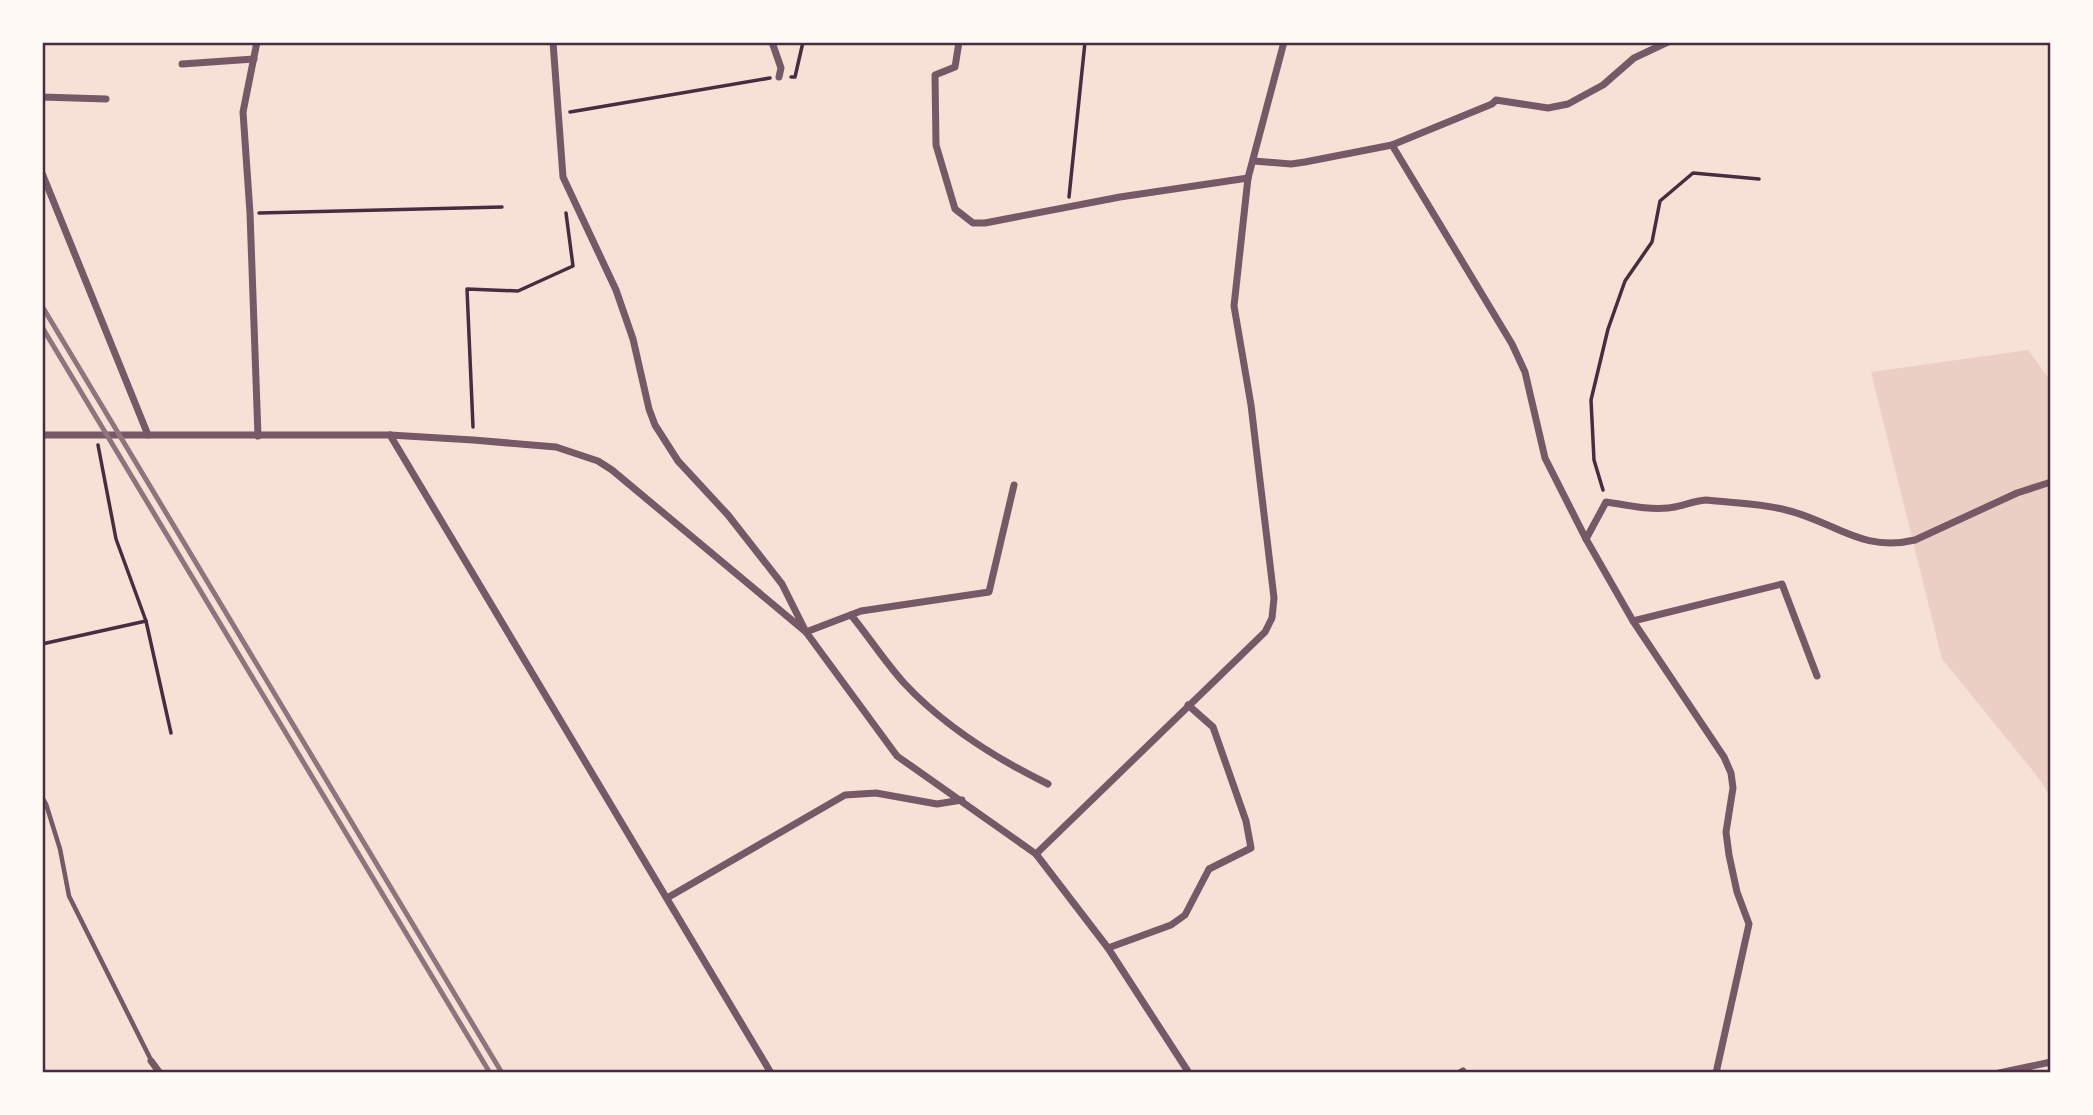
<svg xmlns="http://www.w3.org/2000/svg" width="2093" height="1115" font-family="Lato,sans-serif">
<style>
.green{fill:#ebcfc5}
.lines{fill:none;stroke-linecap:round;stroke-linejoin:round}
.path{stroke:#4a2c40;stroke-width:3.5}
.service{stroke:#755966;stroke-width:4.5}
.minor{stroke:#755966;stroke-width:7}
.rail{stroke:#8f747c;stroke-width:5}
.neatline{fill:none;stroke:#4a2c40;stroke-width:2.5}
</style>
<rect width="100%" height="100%" fill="#f7e1d7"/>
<path class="green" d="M 2028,350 L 2051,381 L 2051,797 L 2037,776 L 1942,659 L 1871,372 Z"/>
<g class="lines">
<g class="path">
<path d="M 791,77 L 795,77 L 803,42"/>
<path d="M 570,112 L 770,78"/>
<path d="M 1069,197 L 1085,42"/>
<path d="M 259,213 L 502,207"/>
<path d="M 473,427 L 467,289 L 518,291 L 573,266 L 566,213"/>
<path d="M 98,445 L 116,539 L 146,621 L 171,733"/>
<path d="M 1603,490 L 1594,460 L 1591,400 L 1608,329 L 1625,281 L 1652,242 L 1660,201 L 1693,173 L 1759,179"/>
<path d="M 42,644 L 146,621"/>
</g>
<path class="service" d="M 42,797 L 46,804 L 60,849 L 69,896 L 151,1060"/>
<g class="minor">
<path d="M 257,42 L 243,112 L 250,213 L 258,436"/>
<path d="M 553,42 L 563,177 L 616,290 L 633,339 L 649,409 L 655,425 L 678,461 L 728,515 L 782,584 L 806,632 L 861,611 L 989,592 L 1014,485"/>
<path d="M 772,42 L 781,68 L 779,77"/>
<path d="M 959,42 L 955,67 L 935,75 L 936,145 L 955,209 L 973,223 L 985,223 L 1120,197 L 1248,178"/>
<path d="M 182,64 L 254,59"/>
<path d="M 42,97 L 106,99"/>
<path d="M 1392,145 L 1512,344 L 1525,372 L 1545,458 L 1586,539 L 1633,621 L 1724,757 L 1731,773 L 1733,788 L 1726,832 L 1729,855 L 1737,892 L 1749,924 L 1716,1073"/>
<path d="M 1254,161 L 1291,164 L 1305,162 L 1392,145 L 1492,104 L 1496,100 L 1548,108 L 1568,104 L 1603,85 L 1634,58 L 1668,42"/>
<path d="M 42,173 L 148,435"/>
<path d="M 42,435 L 390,435 L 473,440 L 556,447 L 598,461 L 612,470 L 806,632 L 897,756 L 1036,854 L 1108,948 L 1189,1073"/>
<path d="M 390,435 L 771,1073"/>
<path d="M 1586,539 L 1606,502 C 1627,505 1647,510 1668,508 C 1681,507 1692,501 1706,500 C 1732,503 1760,503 1786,510 C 1834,521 1861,553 1915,540 L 2017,493 L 2051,482"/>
<path d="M 851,615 C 869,637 885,662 904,683 C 943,725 997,759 1048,784"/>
<path d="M 1633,621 L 1782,584 L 1817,676"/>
<path d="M 1036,854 L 1265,632 L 1272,618 L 1274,598 L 1251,405 L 1234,306 L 1248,178 L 1284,42"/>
<path d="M 667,898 L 845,795 L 876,793 L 937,804 L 962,800"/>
<path d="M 1108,948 L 1171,925 L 1185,915 L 1209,869 L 1251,848 L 1246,821 L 1213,727 L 1188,705"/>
<path d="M 151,1061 L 160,1073"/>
<path d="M 1460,1073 L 1463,1071"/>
<path d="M 1999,1073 L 2051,1062"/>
</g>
<g class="rail">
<path d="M 42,306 L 502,1073"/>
<path d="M 42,327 L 490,1073"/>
</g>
</g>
<rect width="2093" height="1115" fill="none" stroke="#fffaf5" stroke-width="88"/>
<rect x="44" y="44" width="2005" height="1027" class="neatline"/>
</svg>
